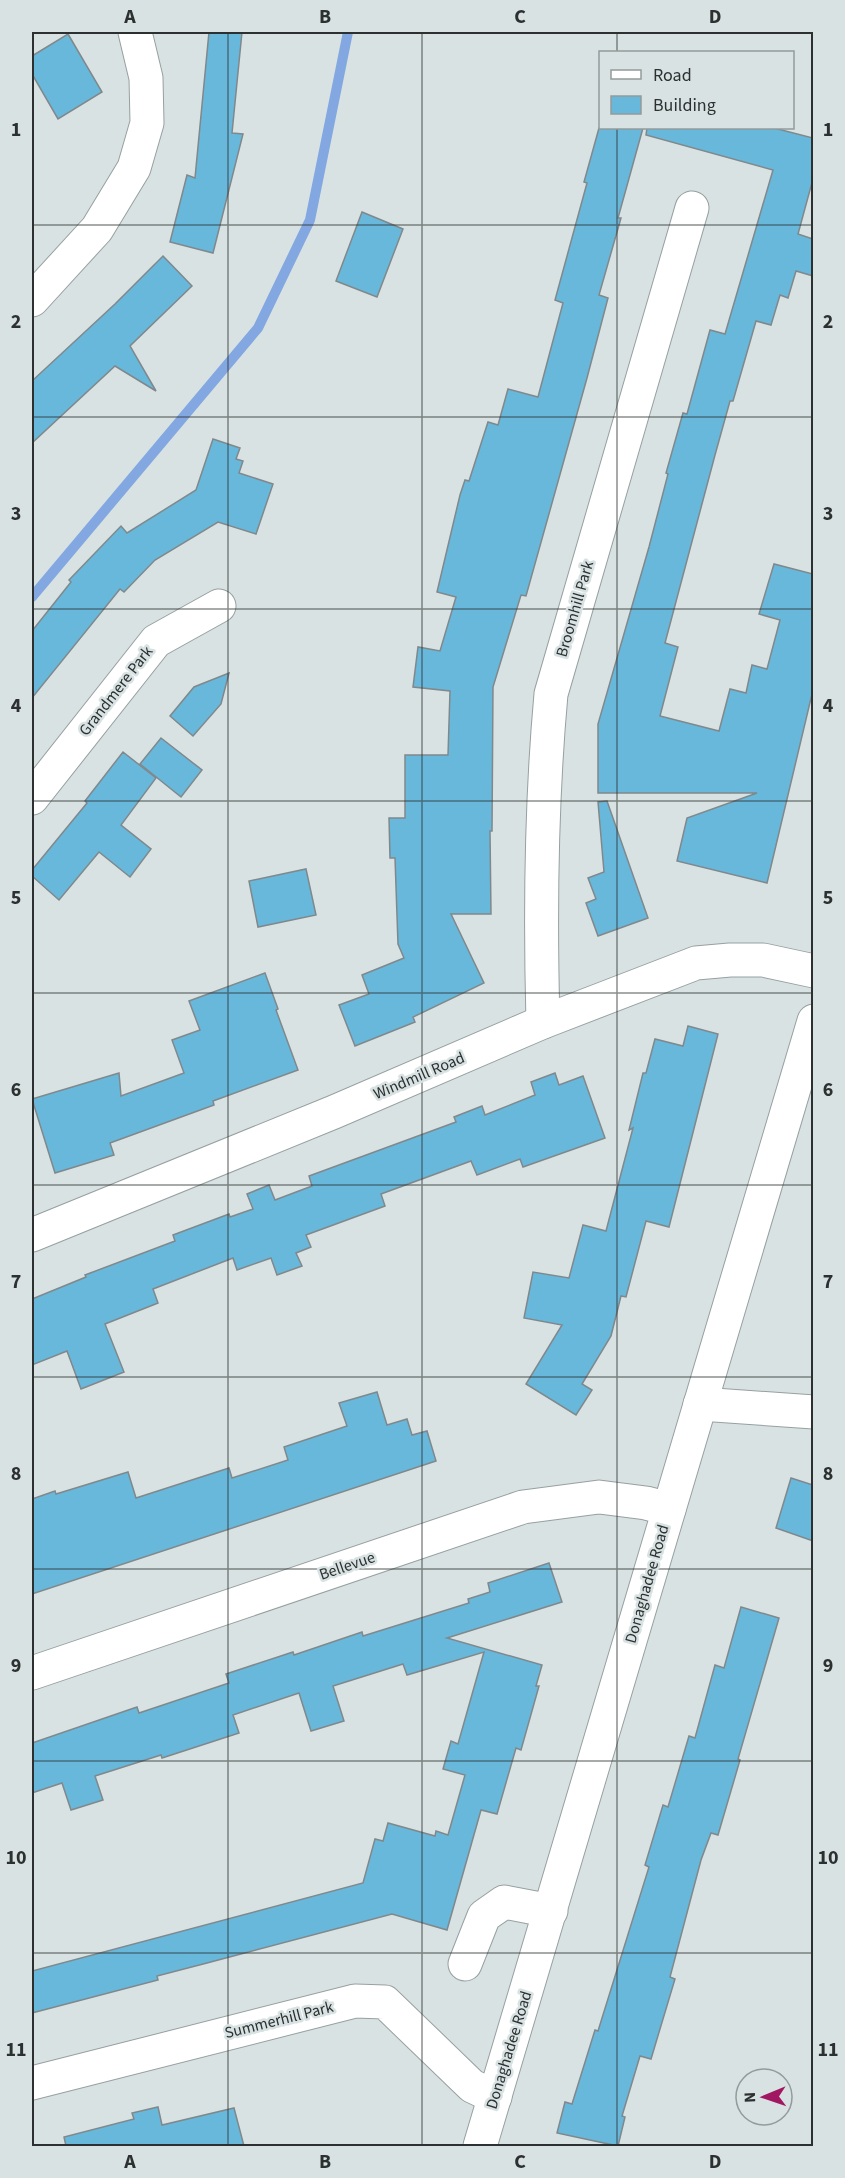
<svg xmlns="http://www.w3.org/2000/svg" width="845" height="2178" font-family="'Source Sans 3',sans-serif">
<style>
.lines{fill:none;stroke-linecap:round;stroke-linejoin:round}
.stream{stroke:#83a7e1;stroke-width:10}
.building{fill:#67b8db;stroke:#80888c;stroke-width:1.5}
.minor-casing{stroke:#97a0a0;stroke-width:35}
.major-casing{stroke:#97a0a0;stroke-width:35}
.minor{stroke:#fff;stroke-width:33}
.major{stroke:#fff;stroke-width:33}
.grid{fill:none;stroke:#2c3030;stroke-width:1.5;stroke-opacity:0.55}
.labels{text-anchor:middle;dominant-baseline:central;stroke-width:5;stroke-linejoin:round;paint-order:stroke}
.street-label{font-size:16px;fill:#2c3030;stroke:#d8e2e2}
.neatline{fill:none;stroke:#2c3030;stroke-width:2}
.grid-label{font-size:20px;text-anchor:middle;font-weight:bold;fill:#2c3030}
</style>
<rect width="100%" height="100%" fill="#d8e2e2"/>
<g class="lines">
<path class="stream" d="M 32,597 L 258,328 L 310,220 L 348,32"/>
</g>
<g class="building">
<path d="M 209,32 L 242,32 L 232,133 L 243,134 L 213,253 L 170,242 L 187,175 L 195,178 Z"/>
<path d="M 68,34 L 102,92 L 58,119 L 32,74 L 32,56 Z"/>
<path d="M 599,128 L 643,128 L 618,218 L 621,218 L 599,295 L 608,298 L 587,378 L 526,596 L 521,595 L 493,687 L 492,831 L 490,831 L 491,914 L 451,914 L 484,983 L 413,1017 L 415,1022 L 355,1046 L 339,1005 L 369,994 L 362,975 L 404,958 L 398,944 L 395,858 L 390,858 L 389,818 L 405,818 L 405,755 L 448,755 L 450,691 L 413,687 L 418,647 L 440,651 L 456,597 L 437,592 L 460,495 L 465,480 L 469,481 L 488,422 L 498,425 L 508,389 L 538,397 L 563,303 L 555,300 L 587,183 L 584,182 Z"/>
<path d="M 647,128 L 774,128 L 813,138 L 813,179 L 798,234 L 813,239 L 813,276 L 796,271 L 788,298 L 780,295 L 771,325 L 756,321 L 733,401 L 730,401 L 715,455 L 665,643 L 678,647 L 660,716 L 719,731 L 730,689 L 746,693 L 752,665 L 767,669 L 780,620 L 759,614 L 774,564 L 813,574 L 813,690 L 767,883 L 677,861 L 687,818 L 757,793 L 598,793 L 598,724 L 649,547 L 668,474 L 666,473 L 683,413 L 687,414 L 710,330 L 725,334 L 773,170 L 646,135 Z"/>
<path d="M 362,212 L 403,229 L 377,297 L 336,281 Z"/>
<path d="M 163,256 L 192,286 L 130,346 L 156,391 L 115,366 L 32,443 L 32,381 L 115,304 Z"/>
<path d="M 213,439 L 240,448 L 236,459 L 243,461 L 239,473 L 273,484 L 256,534 L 218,522 L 155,560 L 124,592 L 120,589 L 32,698 L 32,631 L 71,582 L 69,580 L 121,526 L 127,533 L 196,490 Z"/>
<path d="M 229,673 L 221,704 L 193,736 L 170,716 L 194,687 Z"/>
<path d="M 161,738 L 202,770 L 181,797 L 140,764 Z"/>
<path d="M 123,752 L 156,778 L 121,825 L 151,849 L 130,877 L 99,852 L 59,900 L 32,876 L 32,870 L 87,803 L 85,801 Z"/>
<path d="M 607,801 L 648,918 L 598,936 L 586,903 L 596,899 L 588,878 L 604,872 L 598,802 Z"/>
<path d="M 306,869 L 316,915 L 258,927 L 249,881 Z"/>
<path d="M 265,973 L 278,1009 L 276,1010 L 298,1070 L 213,1101 L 214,1105 L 110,1143 L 114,1155 L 55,1173 L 32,1099 L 119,1073 L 121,1096 L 184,1073 L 172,1040 L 200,1030 L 189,1001 Z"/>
<path d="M 688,1026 L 718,1034 L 669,1227 L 646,1221 L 626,1297 L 621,1296 L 611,1336 L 582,1384 L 592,1390 L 576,1415 L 526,1384 L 562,1325 L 524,1318 L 533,1272 L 569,1278 L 583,1225 L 606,1231 L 633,1128 L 629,1130 L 643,1073 L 646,1073 L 655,1039 L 683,1046 Z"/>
<path d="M 555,1073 L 559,1085 L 583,1076 L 605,1138 L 523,1167 L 520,1159 L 477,1175 L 471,1161 L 381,1194 L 385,1206 L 306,1235 L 311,1247 L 296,1253 L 302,1266 L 277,1275 L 271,1258 L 237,1270 L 233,1258 L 153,1289 L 158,1303 L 105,1324 L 124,1372 L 81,1389 L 67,1351 L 32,1365 L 32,1299 L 86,1277 L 85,1275 L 175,1241 L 173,1235 L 229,1214 L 230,1217 L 253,1209 L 247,1194 L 269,1185 L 275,1200 L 312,1186 L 309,1176 L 456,1122 L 454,1117 L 482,1106 L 485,1115 L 535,1095 L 531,1082 Z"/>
<path d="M 377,1392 L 387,1425 L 407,1419 L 412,1435 L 427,1431 L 436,1461 L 32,1594 L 32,1499 L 55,1491 L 56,1494 L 128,1472 L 136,1498 L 229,1468 L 232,1478 L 288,1460 L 284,1447 L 347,1426 L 339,1403 Z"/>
<path d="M 791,1478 L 813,1485 L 813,1541 L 776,1528 Z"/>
<path d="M 549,1563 L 562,1602 L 447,1638 L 542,1665 L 536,1686 L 539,1686 L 521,1750 L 516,1748 L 497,1814 L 481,1810 L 447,1930 L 392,1914 L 207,1963 L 157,1976 L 158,1980 L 32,2013 L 32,1971 L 363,1883 L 375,1839 L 383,1841 L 388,1823 L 435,1836 L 436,1831 L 448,1835 L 465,1775 L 443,1769 L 451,1741 L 458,1744 L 484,1652 L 407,1675 L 403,1664 L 333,1686 L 344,1721 L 311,1731 L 299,1693 L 233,1715 L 239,1733 L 162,1758 L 161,1755 L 95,1776 L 103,1800 L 71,1810 L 62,1783 L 32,1793 L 32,1743 L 137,1707 L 139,1713 L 229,1683 L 226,1674 L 293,1652 L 294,1655 L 362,1632 L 363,1636 L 469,1603 L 468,1599 L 490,1592 L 488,1583 Z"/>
<path d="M 741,1607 L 779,1618 L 738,1759 L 740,1760 L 718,1835 L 711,1833 L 701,1860 L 670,1977 L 675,1979 L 651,2059 L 640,2056 L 622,2116 L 625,2117 L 618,2146 L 557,2133 L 565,2102 L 572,2104 L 595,2030 L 598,2031 L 649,1867 L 645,1865 L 663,1805 L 668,1807 L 689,1736 L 695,1738 L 715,1665 L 724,1668 Z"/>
<path d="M 158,2107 L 162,2125 L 234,2108 L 244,2146 L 66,2146 L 64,2137 L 134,2119 L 132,2113 Z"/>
</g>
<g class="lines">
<defs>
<g id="minor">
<path d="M 32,300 L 97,229 L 134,168 L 147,123 L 146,78 L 135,32"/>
<path d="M 32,798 L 156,641 L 219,606"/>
<path d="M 543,1022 C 540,913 541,803 551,694 L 692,208"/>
<path d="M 32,1235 L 334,1112 L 543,1022 L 696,963 L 730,960 L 763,960 L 814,971"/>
<path d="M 700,1404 L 814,1412"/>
<path d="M 32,1673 L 523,1507 L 599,1497 L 646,1503 L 669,1509"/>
<path d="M 465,1964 L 484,1916 L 504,1902 L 551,1911"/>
<path d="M 32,2083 L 355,2001 L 385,2002 L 472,2086 L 495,2097"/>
</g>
<path id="major" d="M 480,2146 L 814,1021"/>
</defs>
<use href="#minor" class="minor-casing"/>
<use href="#major" class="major-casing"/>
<use href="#minor" class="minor"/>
<use href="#major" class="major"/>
</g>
<path class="grid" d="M 228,32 L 228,2146M 422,32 L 422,2146M 617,32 L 617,52M 617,128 L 617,2146M 32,225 L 814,225M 32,417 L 814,417M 32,609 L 814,609M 32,801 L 814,801M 32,993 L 814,993M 32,1185 L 814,1185M 32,1377 L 814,1377M 32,1569 L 814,1569M 32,1761 L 814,1761M 32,1953 L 814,1953"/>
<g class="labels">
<g class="street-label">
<text transform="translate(575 609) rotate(-74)">Broomhill Park</text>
<text transform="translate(116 691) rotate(-52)">Grandmere Park</text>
<text transform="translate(419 1076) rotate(-23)">Windmill Road</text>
<text transform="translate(347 1566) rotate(-19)">Bellevue</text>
<text transform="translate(647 1584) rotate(-74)">Donaghadee Road</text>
<text transform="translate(279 2020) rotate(-14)">Summerhill Park</text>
<text transform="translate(509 2050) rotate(-73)">Donaghadee Road</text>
</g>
</g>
<rect width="845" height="2178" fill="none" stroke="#d8e2e2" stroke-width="66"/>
<rect x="599" y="51" width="195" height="78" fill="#d8e2e2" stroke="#939b9b" stroke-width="1.5"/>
<rect x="611" y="70" width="30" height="9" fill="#ffffff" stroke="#939b9b" stroke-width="1.5"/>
<text x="653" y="81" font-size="18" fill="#2c3030">Road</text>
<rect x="611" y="96" width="30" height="18" fill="#67b8db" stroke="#939b9b" stroke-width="1.5"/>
<text x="653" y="111" font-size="18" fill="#2c3030">Building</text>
<g transform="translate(764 2097) rotate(268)"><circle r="28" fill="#d8e2e2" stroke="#939b9b" stroke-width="1.5"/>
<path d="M0-4.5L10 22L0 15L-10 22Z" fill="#a11762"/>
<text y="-9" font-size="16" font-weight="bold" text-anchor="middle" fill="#2c3030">N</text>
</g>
<rect x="33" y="33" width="779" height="2112" class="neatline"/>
<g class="grid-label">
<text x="130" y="23">A</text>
<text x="325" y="23">B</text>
<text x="520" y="23">C</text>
<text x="715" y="23">D</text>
<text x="16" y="136">1</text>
<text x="828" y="136">1</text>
<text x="16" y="328">2</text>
<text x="828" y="328">2</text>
<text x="16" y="520">3</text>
<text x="828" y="520">3</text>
<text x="16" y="712">4</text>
<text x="828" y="712">4</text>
<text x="16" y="904">5</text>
<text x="828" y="904">5</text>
<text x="16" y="1096">6</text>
<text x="828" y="1096">6</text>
<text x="16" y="1288">7</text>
<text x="828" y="1288">7</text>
<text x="16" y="1480">8</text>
<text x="828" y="1480">8</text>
<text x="16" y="1672">9</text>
<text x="828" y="1672">9</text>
<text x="16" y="1864">10</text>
<text x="828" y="1864">10</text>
<text x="16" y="2056">11</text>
<text x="828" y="2056">11</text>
<text x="130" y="2168">A</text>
<text x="325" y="2168">B</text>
<text x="520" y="2168">C</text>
<text x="715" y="2168">D</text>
</g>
</svg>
